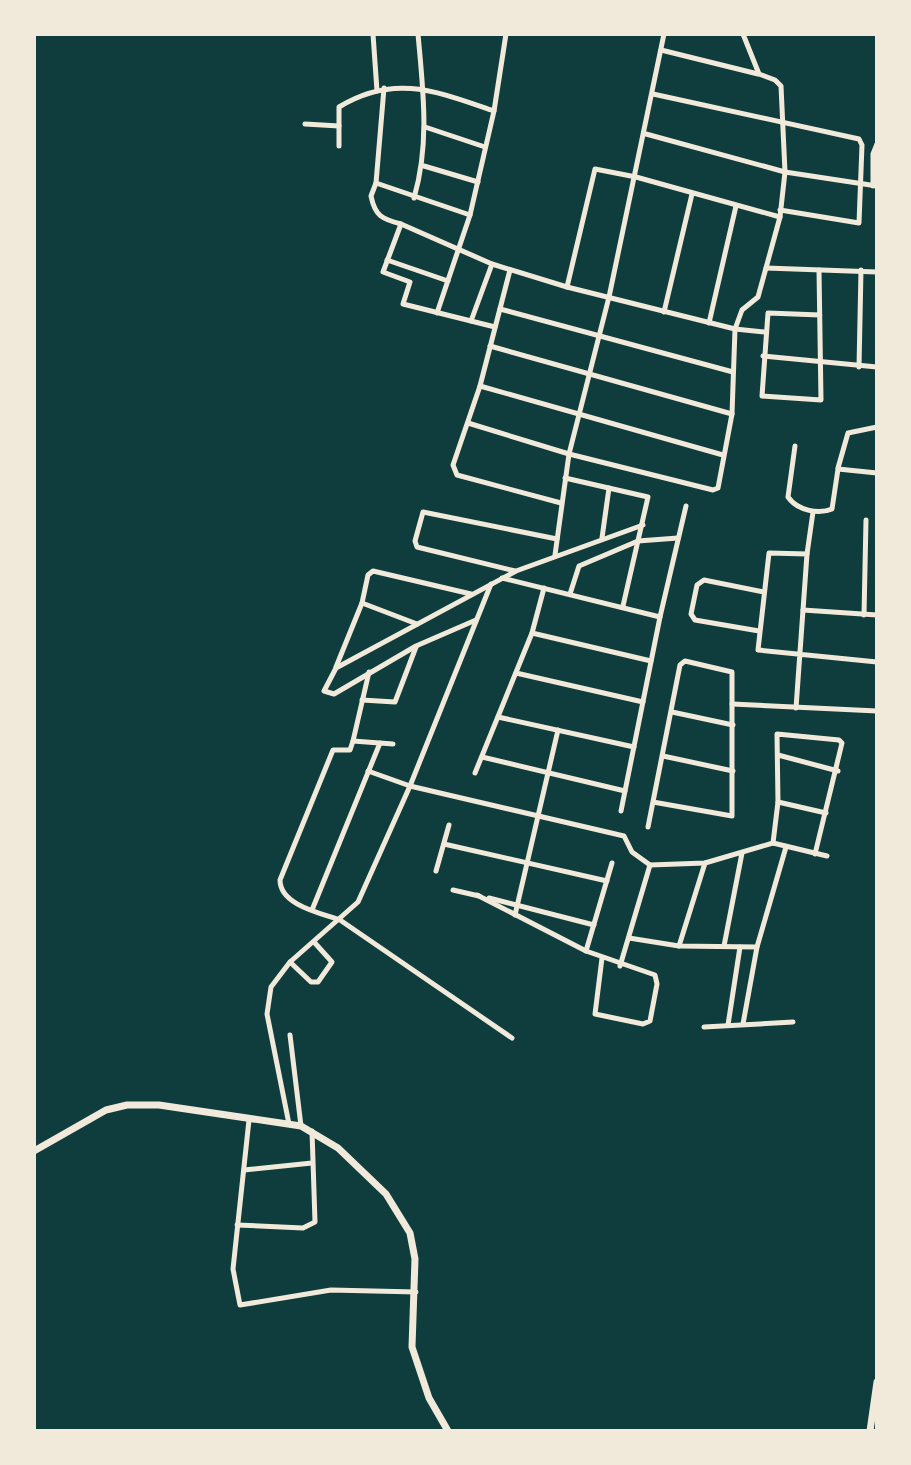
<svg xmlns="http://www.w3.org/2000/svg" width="911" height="1465" font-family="'Noto Sans',sans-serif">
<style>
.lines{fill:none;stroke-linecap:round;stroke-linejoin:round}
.minor{stroke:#f1e9da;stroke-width:5}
.secondary{stroke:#f1e9da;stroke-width:7}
</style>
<rect width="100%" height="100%" fill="#0f3d3e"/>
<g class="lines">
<g class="minor">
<path d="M 373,34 L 377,91"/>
<path d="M 661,50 L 758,74"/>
<path d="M 384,88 L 376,183 L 470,215"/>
<path d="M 653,94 L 859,139 L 862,145 L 859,223 L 780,210"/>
<path d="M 305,124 L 339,126"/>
<path d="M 425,127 L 485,147"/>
<path d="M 646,134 L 785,172 L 877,186"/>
<path d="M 339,146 L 339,107 C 395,73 438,92 494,111"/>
<path d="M 424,166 L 478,182"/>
<path d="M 376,183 L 371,196 C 375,216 382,219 401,224 L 383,272 L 410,282 L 403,304 L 495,327"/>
<path d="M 873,186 L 873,154 L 877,144"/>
<path d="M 414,198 C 430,143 423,90 418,34"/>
<path d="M 401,224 L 492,264 L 567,287 L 735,329 L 765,332"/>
<path d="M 387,260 L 448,281"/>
<path d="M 766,268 L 877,272"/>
<path d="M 510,270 L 480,386 L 453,465 L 457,475 L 561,503"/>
<path d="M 819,270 L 821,400 L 762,396 L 768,313 L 820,315"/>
<path d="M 567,287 L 595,169 L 636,177 L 780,217"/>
<path d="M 500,309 L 733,372"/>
<path d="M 664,312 L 692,194"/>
<path d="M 437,313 L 470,215 L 494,111 L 506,34"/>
<path d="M 471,321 L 492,264"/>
<path d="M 709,323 L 736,206"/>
<path d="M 490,346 L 732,414"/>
<path d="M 763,356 L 877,367"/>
<path d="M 859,367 L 861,270"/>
<path d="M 480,386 L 723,455"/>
<path d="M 468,423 L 569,454 L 713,490 L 718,488 L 732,414 L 735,329 L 742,310 L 758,297 L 780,217 L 785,172 L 781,86 L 775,80 L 759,74 L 743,34"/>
<path d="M 795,446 L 788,497 C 797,510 818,515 832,509 L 838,469 L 877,473"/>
<path d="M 838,468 L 848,433 L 877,427"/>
<path d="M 565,478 L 648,497 L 623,606"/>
<path d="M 602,538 L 609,488"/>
<path d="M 807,554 L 813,512"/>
<path d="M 555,555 L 569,454 L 609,297 L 664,34"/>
<path d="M 515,571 L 417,547 L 415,541 L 423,512 L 557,539"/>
<path d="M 502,578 L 660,617"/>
<path d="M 570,594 L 579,566 L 638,541 L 678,538"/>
<path d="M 362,603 L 417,624"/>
<path d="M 803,610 L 877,615"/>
<path d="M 864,615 L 866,520"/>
<path d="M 476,620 L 416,646 L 334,694 L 324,691 L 336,668 L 516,571 L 643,525"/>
<path d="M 759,631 L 695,620 L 691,614 L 697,585 L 704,580 L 764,592"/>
<path d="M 532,633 L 651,661"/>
<path d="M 336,667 L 362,603 L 368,575 L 373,571 L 471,594"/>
<path d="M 516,673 L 643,702"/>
<path d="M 362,700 L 395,702 L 416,647"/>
<path d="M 732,704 L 877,711"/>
<path d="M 796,708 L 807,554 L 769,553 L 758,650 L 877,662"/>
<path d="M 672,712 L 733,725"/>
<path d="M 498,717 L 634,747"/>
<path d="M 353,741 L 369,672"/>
<path d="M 393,744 L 353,741 L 350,750 L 333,750 L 280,880 C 280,905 320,913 340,920 L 512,1038"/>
<path d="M 778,755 L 838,771"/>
<path d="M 663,756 L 733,771"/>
<path d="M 482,757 L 625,791"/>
<path d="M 368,771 L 410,786 L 624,836 L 632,852 L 650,865 L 705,863 L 773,843 L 827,856"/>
<path d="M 475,773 L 532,633 L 544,588"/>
<path d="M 778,802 L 826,813"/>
<path d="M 621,811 L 660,617 L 686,506"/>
<path d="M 648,827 L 680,665 L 685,661 L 732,672 L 732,816 L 653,802"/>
<path d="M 773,843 L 778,802 L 777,734 L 839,740 L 842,743 L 815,854"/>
<path d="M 444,844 L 607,881"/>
<path d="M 436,871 L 449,825"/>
<path d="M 453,890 L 479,896"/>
<path d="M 477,895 L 586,951 L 655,975 L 657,984 L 650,1021 L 643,1024 L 595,1014 L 602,958"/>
<path d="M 489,898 L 594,925"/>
<path d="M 312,910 L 380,743"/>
<path d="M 515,915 L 558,730"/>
<path d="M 629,938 L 679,946 L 757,947"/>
<path d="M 679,946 L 705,863"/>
<path d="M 724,946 L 742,853"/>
<path d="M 586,951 L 612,863"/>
<path d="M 290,962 L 311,982 L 318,982 L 332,962 L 314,942"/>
<path d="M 620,966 L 650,865"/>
<path d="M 743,1024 L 757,947 L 786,847"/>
<path d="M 728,1025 L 740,947"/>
<path d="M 704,1027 L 793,1022"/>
<path d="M 290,1035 L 301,1126"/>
<path d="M 249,1120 L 233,1269 L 240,1305 L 331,1290 L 416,1292"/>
<path d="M 289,1124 L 267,1014 L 271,987 L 290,962 L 358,902 L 410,786 L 491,584"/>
<path d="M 244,1170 L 312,1163"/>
<path d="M 237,1225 L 303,1228 L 315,1222 L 312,1131"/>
</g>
<g class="secondary">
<path d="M 34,1151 L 106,1110 L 127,1105 L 159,1105 L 301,1126 L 338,1148 L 386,1194 L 410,1233 L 415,1259 L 412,1347 L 429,1398 L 448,1431"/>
<path d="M 870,1431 L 877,1382"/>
</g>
</g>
<rect width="911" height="1465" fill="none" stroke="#f1e9da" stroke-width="72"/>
</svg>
